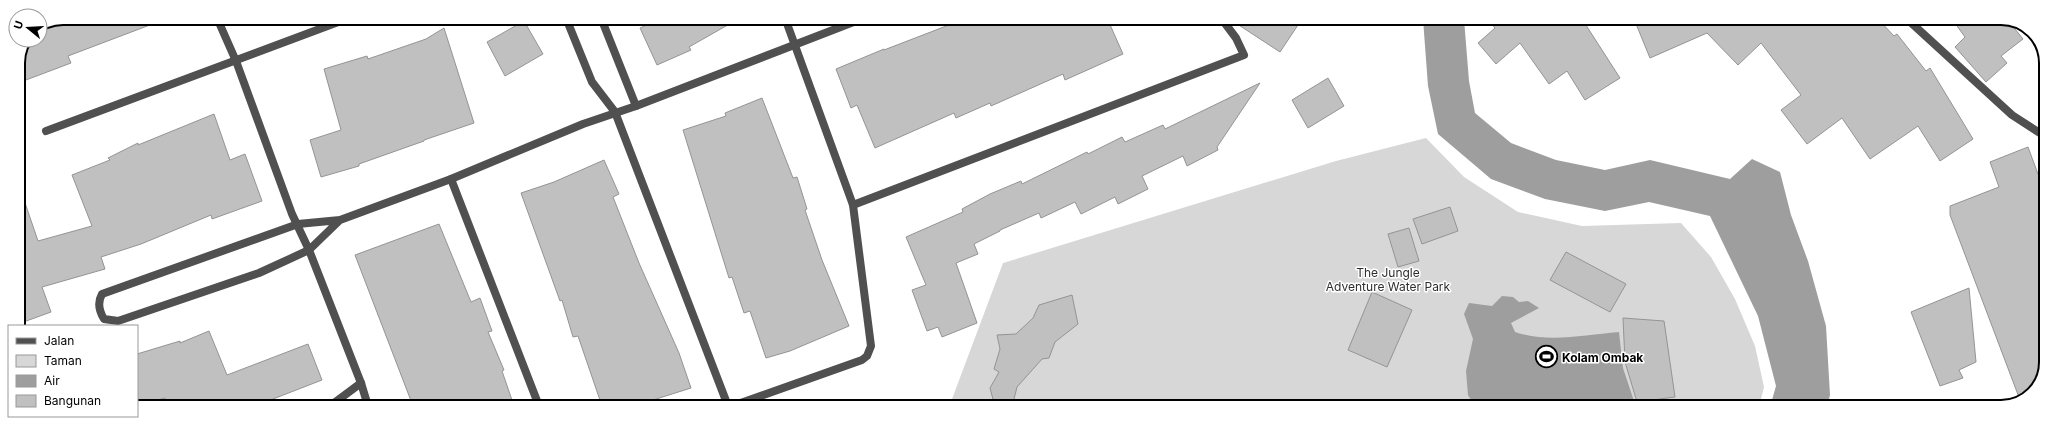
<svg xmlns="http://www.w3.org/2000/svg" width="2064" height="425" font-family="Inter,sans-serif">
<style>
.green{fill:#d7d7d7}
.water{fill:#9e9e9e}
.building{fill:#c0c0c0;stroke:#949494}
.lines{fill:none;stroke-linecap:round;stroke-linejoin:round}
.street{stroke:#505050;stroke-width:8}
.labels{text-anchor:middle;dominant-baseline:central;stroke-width:3;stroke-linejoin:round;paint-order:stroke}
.park-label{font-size:12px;fill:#2e2e2e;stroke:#fff}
.poi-label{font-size:12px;font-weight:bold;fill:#000;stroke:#fff;text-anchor:start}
.rim{fill:none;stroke:#000;stroke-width:2}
</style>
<rect width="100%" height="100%" fill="#fff"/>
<path class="green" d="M 1426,138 L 1464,177 L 1518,212 L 1582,226 L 1681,223 L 1711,257 L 1735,299 L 1755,346 L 1764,387 L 1759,407 L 949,407 L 1003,263 L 1336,161 Z"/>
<g class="water">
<path d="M 1423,19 L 1464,19 L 1469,81 L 1475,113 L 1511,143 L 1556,160 L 1605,170 L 1650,160 L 1730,179 L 1752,159 L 1780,172 L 1791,215 L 1808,261 L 1826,326 L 1830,395 L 1827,407 L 1770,407 L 1776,386 L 1758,316 L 1710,216 L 1649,202 L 1605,211 L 1545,199 L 1491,179 L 1438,134 L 1428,86 Z"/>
<path d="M 1502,296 L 1513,297 L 1519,302 L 1528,301 L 1539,308 L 1511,323 L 1515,332 C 1548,343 1584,335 1619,332 L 1623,368 L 1635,404 L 1613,407 L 1475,407 L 1468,395 L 1466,371 L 1473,339 L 1464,314 L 1469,303 L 1492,306 Z"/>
</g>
<g class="building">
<path d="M 62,18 L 162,18 L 163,20 L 68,56 L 71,63 L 18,83 L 18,62 L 27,40 L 40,40 L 40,27 Z"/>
<path d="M 663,18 L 740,18 L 689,47 L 691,50 L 657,65 L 640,28 Z"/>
<path d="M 967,18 L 1107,18 L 1123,54 L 1065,80 L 1063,74 L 991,106 L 990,103 L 956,118 L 954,113 L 875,148 L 857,105 L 851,108 L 836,69 L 884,49 L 884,50 Z"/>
<path d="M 1228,18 L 1284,19 L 1302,19 L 1280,52 Z"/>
<path d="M 1488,19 L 1582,19 L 1620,78 L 1585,100 L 1567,71 L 1549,84 L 1520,43 L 1496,64 L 1478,43 L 1495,28 Z"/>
<path d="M 1634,19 L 1878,19 L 1894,36 L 1897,34 L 1926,71 L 1930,68 L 1973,139 L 1940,161 L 1918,126 L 1870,159 L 1842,118 L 1807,144 L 1781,110 L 1801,95 L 1761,43 L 1738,65 L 1707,33 L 1650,58 Z"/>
<path d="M 1952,19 L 2007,19 L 2023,39 L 2001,56 L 2007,63 L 1986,82 L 1955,47 L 1965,37 Z"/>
<path d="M 524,21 L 543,54 L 505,76 L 487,42 Z"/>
<path d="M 444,28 L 474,123 L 424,140 L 424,141 L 359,164 L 359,166 L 321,177 L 310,140 L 341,130 L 324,69 L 367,56 L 368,59 L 426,39 Z"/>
<path d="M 1328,78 L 1344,106 L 1308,128 L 1292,100 Z"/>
<path d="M 1260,83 L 1217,147 L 1218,150 L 1187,166 L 1183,156 L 1142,176 L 1148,189 L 1118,204 L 1115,197 L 1081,214 L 1075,202 L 1041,218 L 1039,213 L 1000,230 L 1000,231 L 974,244 L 978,254 L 956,263 L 977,323 L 942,337 L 938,327 L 927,331 L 912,290 L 926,285 L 906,237 L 963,212 L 962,209 L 990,194 L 1021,181 L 1022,184 L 1087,152 L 1088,154 L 1122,137 L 1125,142 L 1163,125 L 1165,129 Z"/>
<path d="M 762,98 L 793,178 L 797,177 L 807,209 L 805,210 L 822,260 L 849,326 L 790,351 L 766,358 L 750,311 L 744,313 L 732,277 L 729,278 L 683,130 L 726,116 L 725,113 Z"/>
<path d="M 214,114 L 230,160 L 245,154 L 262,201 L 212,219 L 211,215 L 141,244 L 101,257 L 105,269 L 42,287 L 51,312 L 18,324 L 18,195 L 22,194 L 38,241 L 92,226 L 72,175 L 110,160 L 108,158 L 138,143 L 138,145 Z"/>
<path d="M 2028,147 L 2045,193 L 2045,371 L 2031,396 L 2020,400 L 1950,215 L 1950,206 L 1999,187 L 1990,162 Z"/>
<path d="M 604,160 L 619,194 L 613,197 L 639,263 L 679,353 L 691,388 L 634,406 L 602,406 L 578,336 L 573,337 L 562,300 L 560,301 L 521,193 L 554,182 Z"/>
<path d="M 1450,207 L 1458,231 L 1422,244 L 1413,219 Z"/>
<path d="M 439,224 L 471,302 L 480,298 L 492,331 L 488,332 L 504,370 L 502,371 L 514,406 L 413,406 L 355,255 Z"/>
<path d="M 1409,228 L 1419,261 L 1398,267 L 1388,234 Z"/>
<path d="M 1566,252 L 1626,284 L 1610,312 L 1550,280 Z"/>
<path d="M 1969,288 L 1976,362 L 1959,370 L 1963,378 L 1940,386 L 1911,312 Z"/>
<path d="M 1372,292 L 1412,310 L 1387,367 L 1348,350 Z"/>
<path d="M 1072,295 L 1078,324 L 1055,342 L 1049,358 L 1042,359 L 1017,387 L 1012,407 L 995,407 L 990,388 L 999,372 L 994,369 L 1000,349 L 997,335 L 1016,334 L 1033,318 L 1039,305 Z"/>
<path d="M 1623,318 L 1664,321 L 1675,397 L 1637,402 L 1625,362 Z"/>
<path d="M 209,331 L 227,375 L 308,344 L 322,380 L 255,406 L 167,406 L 165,398 L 137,406 L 137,354 L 180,341 L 180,343 Z"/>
</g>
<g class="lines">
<g class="street">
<path d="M 217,18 L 236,61 L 292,214 L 309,250 L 361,383 L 368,406"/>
<path d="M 566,18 L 592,82 L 615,112 L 728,406"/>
<path d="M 601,18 L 636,106"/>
<path d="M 1907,19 L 2012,115 L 2046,137"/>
<path d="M 46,131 L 349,18"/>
<path d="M 451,179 L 539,406"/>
<path d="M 853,205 L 1244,55 L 1236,38 L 1221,18"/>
<path d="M 340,220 L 309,250 L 259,273 L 118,321 L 104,319 C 99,311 97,303 102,294 L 298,224 L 340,220 L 451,179 L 583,124 L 636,106 L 864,18"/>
<path d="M 330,406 L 361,383"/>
<path d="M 732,406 L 862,360 L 867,356 L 871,346 L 853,205 L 785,18"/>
</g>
</g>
<defs>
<symbol id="stadium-ring" viewBox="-11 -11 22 22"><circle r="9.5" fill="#fff" stroke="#000" stroke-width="1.5"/><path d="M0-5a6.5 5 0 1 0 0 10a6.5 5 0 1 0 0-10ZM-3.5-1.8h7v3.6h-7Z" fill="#000"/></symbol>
</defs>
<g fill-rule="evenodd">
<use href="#stadium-ring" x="1534" y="344" width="25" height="25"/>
</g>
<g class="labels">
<g class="park-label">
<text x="1388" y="272">The Jungle<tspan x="1388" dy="14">Adventure Water Park</tspan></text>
</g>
<g class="poi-label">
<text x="1562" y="357">Kolam Ombak</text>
</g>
</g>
<path d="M0 0H2064V425H0ZM63 25H2001A38 38 0 0 1 2039 63V362A38 38 0 0 1 2001 400H63A38 38 0 0 1 25 362V63A38 38 0 0 1 63 25Z" fill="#fff" fill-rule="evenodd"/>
<path class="rim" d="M63 25H2001A38 38 0 0 1 2039 63V362A38 38 0 0 1 2001 400H63A38 38 0 0 1 25 362V63A38 38 0 0 1 63 25Z"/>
<rect x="8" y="325" width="130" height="92" fill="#ffffff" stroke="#999999"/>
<rect x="16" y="338" width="20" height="6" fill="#505050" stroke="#999999"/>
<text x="44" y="345" font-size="12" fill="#000000">Jalan</text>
<rect x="16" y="355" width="20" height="12" fill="#d7d7d7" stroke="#999999"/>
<text x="44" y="365" font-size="12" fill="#000000">Taman</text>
<rect x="16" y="375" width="20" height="12" fill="#9e9e9e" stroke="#999999"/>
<text x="44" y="385" font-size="12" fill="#000000">Air</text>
<rect x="16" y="395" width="20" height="12" fill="#c0c0c0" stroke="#999999"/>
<text x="44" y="405" font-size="12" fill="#000000">Bangunan</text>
<g transform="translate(28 28) rotate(288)"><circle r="19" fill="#ffffff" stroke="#999999"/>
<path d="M0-3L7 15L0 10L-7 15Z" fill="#000000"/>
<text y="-6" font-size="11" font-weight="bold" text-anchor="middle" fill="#000000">U</text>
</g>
</svg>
